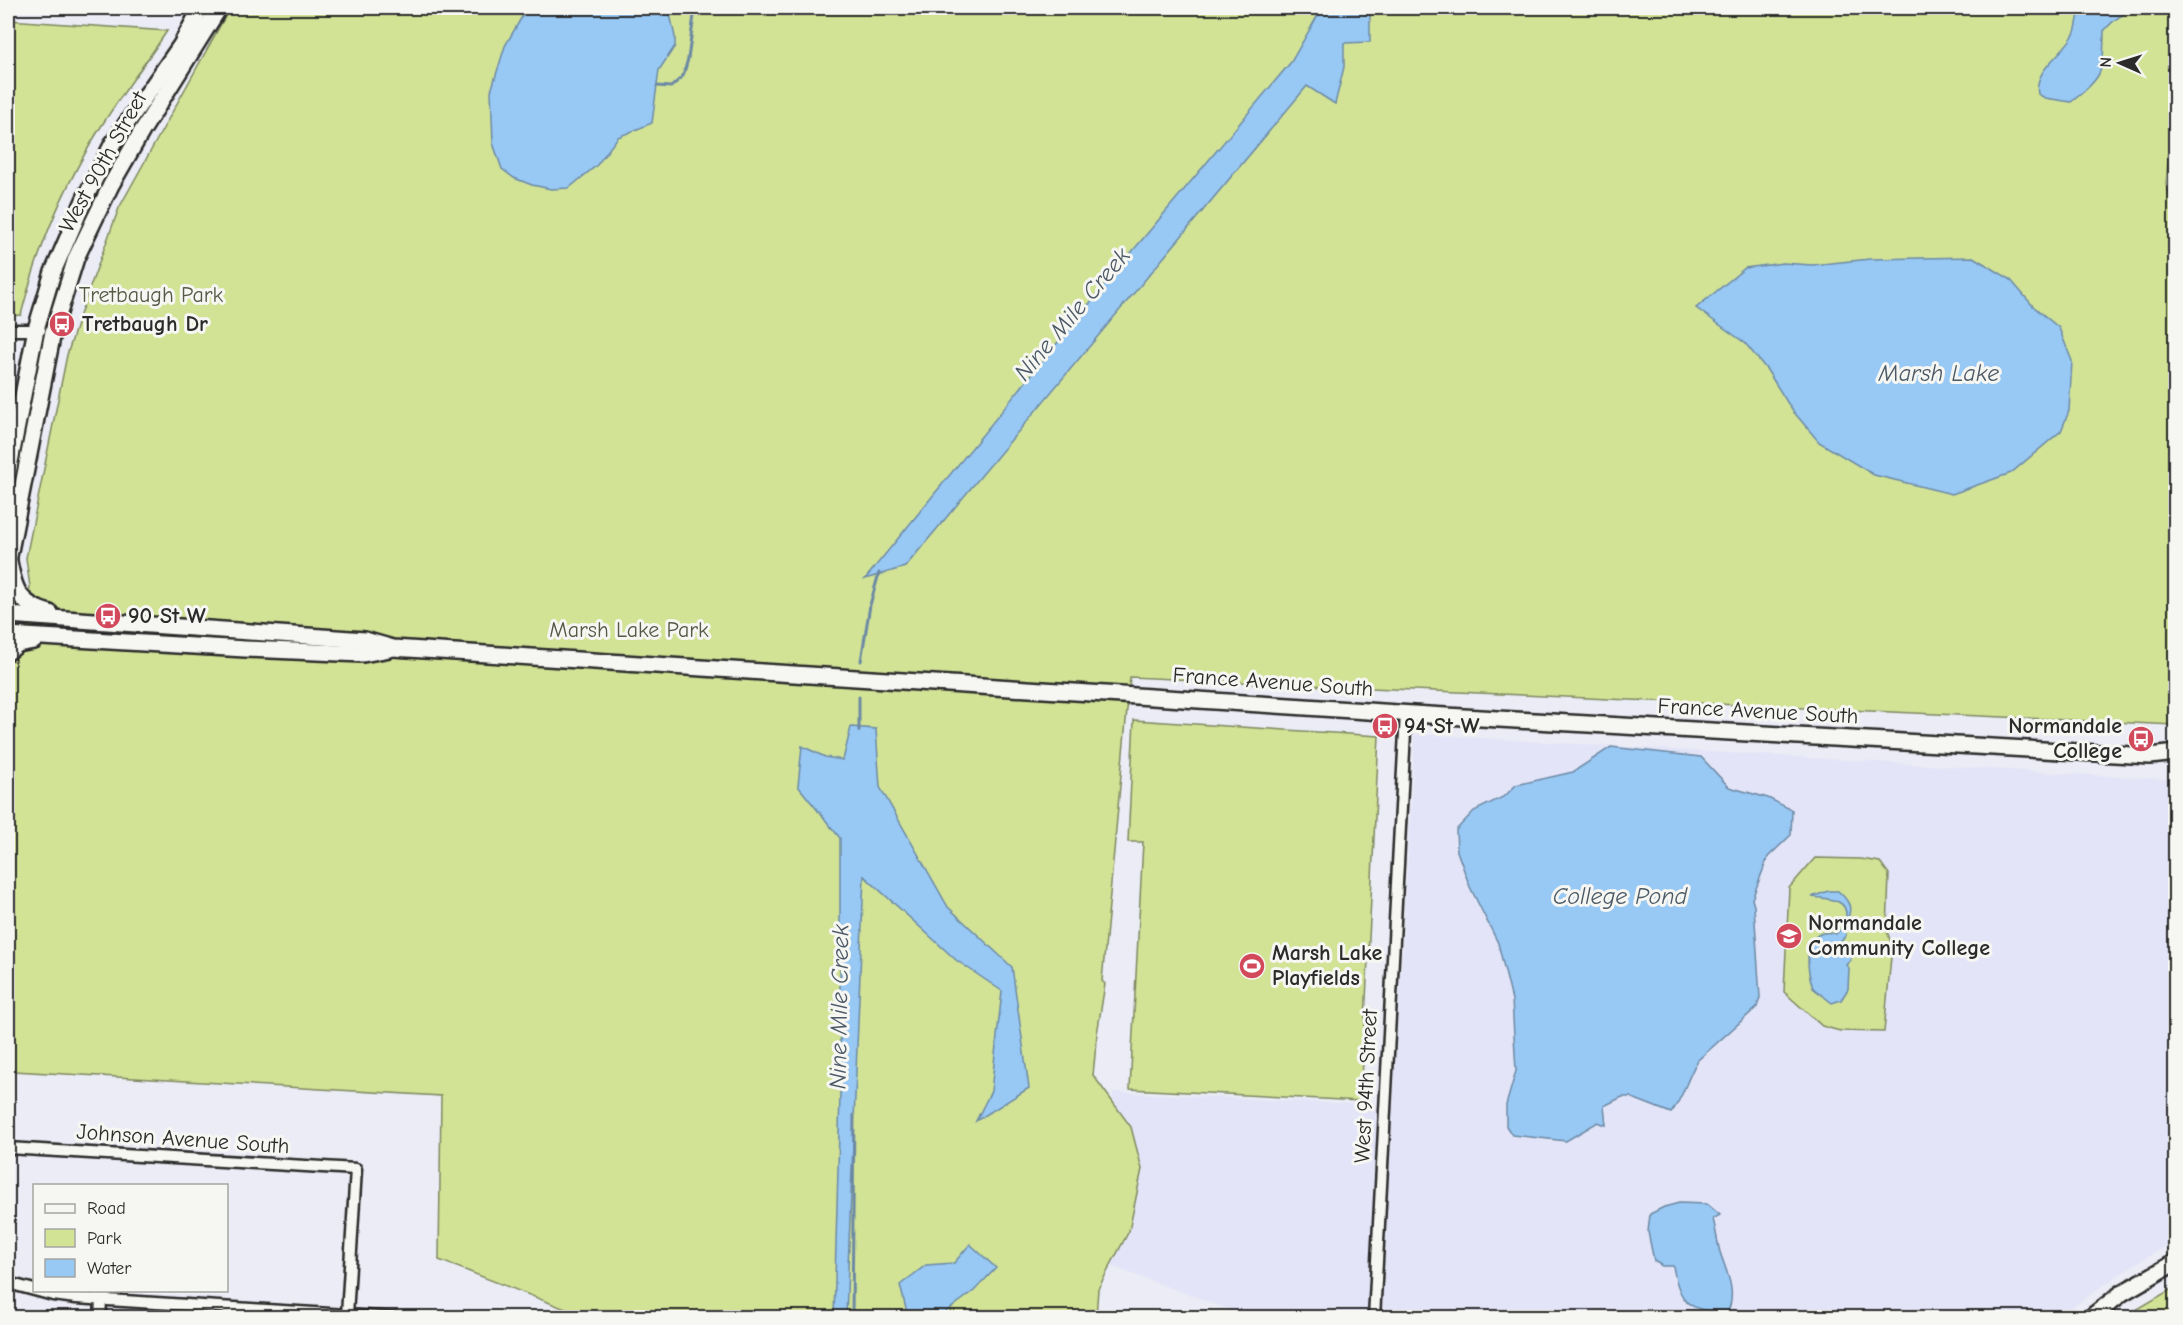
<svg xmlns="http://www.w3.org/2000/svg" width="2183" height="1325" font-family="'Comic Neue',sans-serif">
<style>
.built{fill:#e3e4f7}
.green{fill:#d2e396;stroke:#7e8760;stroke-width:1.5}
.water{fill:#98c8f4;stroke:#6c89a4;stroke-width:1.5}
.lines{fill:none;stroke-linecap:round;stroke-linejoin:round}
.stream{stroke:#6c89a4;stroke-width:3}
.street-casing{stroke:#2b2b2b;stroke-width:15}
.secondary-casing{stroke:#2b2b2b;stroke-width:20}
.street{stroke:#f6f6f2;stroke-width:10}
.secondary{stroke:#f6f6f2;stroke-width:15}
.labels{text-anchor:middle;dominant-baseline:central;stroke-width:6;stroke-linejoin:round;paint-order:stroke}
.street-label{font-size:22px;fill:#2b2b2b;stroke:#f6f6f2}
.park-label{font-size:22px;fill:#555946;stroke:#f6f6f2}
.poi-label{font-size:22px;font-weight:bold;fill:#2b2b2b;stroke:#f6f6f2;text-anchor:start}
.water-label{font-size:24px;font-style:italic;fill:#4c5a67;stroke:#f6f6f2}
</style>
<rect width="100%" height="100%" fill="#ebecf5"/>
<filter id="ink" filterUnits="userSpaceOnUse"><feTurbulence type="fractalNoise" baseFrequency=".0167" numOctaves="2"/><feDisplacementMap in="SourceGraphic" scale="12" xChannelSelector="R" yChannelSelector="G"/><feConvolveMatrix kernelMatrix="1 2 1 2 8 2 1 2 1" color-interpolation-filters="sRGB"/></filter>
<g filter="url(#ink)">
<path class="built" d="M 1415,734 L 2175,780 L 2175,1241 L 2133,1265 L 2058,1317 L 1250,1317 L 1100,1262 L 1113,1092 L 1393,1106 Z"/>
<g class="green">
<path d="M 230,8 L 2175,8 L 2175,103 L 2173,105 L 2166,185 L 2170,196 L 2176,200 L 2175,725 L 1130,677 L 1102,981 L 1105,984 L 1097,1034 L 1093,1075 L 1131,1127 L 1142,1169 L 1129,1231 L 1098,1289 L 1096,1317 L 586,1317 L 439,1260 L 441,1096 L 14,1071 L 8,1053 L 8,672 L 30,587 L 26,558 L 67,355 L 83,306 L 119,208 Z"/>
<path d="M 8,20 L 167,31 C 143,67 116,101 94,138 C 61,193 37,252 21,315 L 8,316 Z"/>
<path d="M 1134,720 L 1379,736 L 1361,1101 L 1130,1089 L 1143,842 L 1128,842 Z"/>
<path d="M 1815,858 L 1861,859 L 1880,862 L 1889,874 L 1887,931 L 1892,946 L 1884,1032 L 1840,1031 L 1822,1026 L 1784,992 L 1789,888 Z"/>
<path d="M 2175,1287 L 2175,1317 L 2124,1317 Z"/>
</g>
<g class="water">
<path d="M 527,8 L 669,9 L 675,37 L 675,46 L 659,70 L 652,123 L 618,137 L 597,165 L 569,188 L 551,189 L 532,185 L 514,178 L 502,169 L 493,143 L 491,91 L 505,46 Z"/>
<path d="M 1322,8 L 1370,8 L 1370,42 L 1344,43 L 1344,67 L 1335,104 L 1307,86 L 905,567 L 865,579 L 1120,266 L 1291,62 Z"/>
<path d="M 2071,8 L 2168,8 C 2158,13 2150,8 2140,9 C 2125,11 2113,20 2104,31 C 2103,71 2105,76 2071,102 L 2045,98 L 2038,94 C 2033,69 2064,54 2074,34 C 2077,29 2077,21 2079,15 Z"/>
<path d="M 1973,257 L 2010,279 L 2033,306 L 2059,328 L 2072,361 L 2069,411 L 2061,431 L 2011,473 L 1952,494 L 1874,475 L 1819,442 L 1792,410 L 1767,370 L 1745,343 L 1696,308 L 1745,268 L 1783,263 L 1812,265 L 1870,259 Z"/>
<path d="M 851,727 L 876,729 L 880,787 L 948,907 L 1012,967 L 1029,1088 L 976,1121 L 991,1091 L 1002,991 L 956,960 L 864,876 L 846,1317 L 834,1318 L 840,1094 L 840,838 L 798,786 L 802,746 L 825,757 L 843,760 Z"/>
<path d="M 1611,747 L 1701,757 L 1729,787 L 1768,798 L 1792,810 L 1791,835 L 1768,857 L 1752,899 L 1754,906 L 1760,998 L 1757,1007 L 1698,1060 C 1687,1077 1684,1097 1671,1113 L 1630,1097 L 1622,1097 L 1604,1106 L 1606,1125 L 1598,1122 L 1566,1141 L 1512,1135 L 1506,1126 L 1506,1105 L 1516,1071 L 1512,1000 L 1498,943 L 1470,887 L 1457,851 L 1456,830 L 1474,811 L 1505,796 L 1516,785 L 1573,772 Z"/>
<path d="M 1828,891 L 1838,891 C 1861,911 1843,915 1846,935 L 1838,946 L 1841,950 L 1850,949 L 1851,960 L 1846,965 L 1849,968 L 1848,989 L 1841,1000 L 1832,1003 L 1813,988 C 1805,968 1803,924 1836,934 C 1841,929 1845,924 1846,917 C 1848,898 1827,899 1812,897 Z"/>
<path d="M 1679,1203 L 1707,1204 L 1720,1215 L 1713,1219 C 1716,1230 1717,1241 1720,1252 C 1726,1271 1737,1291 1728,1311 C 1689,1313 1679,1303 1673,1266 L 1662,1266 L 1654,1261 L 1648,1232 L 1650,1214 L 1664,1207 Z"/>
<path d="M 970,1244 L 996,1268 L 974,1291 L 939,1317 L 908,1317 L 900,1285 L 926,1265 L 954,1263 Z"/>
</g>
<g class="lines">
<g class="stream">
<path d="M 657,86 L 671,87 L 683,76 L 688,59 L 695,8"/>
<path d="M 861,661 L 870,605 L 879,573"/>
<path d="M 859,731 L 859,697"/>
<path d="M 852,1318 L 854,1115"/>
</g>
<defs>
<g id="street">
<path d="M 8,330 L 40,330"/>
<path d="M 8,1148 L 356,1169 L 347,1315"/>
<path d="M 8,1283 L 53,1295 L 76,1298 L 394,1318"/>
<path d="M 100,1318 L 101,1300"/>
<path d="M 1374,1318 L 1406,713"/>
</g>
<g id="secondary">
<path d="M 8,472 L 36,329 L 53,272 L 85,198 L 113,143 L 181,45 L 201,8"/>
<path d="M 8,556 C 13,586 17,605 50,613"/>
<path d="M 8,561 L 53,332 L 76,258 L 111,185 L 142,131 L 219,8"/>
<path d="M 8,615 L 365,640 L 393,648 L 1429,715 L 2150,756 L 2176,753"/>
<path d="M 8,635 L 245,649 L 363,654 L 390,649"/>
<path d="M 8,652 L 18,644 L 34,641"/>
<path d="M 2090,1318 L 2122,1293 L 2176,1262"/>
</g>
</defs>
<use href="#street" class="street-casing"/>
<use href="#secondary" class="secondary-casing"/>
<use href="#street" class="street"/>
<use href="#secondary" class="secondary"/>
</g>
</g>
<defs>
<symbol id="bus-disc" viewBox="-11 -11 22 22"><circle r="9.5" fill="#d1495b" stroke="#f6f6f2"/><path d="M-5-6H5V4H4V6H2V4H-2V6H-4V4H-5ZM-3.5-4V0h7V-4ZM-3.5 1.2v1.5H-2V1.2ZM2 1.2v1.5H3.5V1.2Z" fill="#fff"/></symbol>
<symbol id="university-disc" viewBox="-11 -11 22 22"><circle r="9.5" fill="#d1495b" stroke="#f6f6f2"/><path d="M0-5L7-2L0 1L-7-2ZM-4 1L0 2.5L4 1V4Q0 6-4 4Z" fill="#fff"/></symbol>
<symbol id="stadium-disc" viewBox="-11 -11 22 22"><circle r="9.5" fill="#d1495b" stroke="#f6f6f2"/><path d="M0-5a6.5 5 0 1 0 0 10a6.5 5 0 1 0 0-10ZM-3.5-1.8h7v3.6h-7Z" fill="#fff"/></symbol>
</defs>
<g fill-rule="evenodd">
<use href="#bus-disc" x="47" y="309" width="30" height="30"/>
<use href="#bus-disc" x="93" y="601" width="30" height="30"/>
<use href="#bus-disc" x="1370" y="711" width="30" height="30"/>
<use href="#bus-disc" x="2126" y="724" width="30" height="30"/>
<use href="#university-disc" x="1774" y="921" width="30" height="30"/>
<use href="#stadium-disc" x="1237" y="951" width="30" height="30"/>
</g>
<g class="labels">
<g class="street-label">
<text transform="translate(103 162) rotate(-61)">West 90th Street</text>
<text transform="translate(1273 682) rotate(4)">France Avenue South</text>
<text transform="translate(1758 711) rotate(3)">France Avenue South</text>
<text transform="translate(1366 1086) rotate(-87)">West 94th Street</text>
<text transform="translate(183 1139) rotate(4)">Johnson Avenue South</text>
</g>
<g class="park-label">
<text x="151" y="295">Tretbaugh Park</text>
<text x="629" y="630">Marsh Lake Park</text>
</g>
<g class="poi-label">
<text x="82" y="324">Tretbaugh Dr</text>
<text x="128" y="616">90 St W</text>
<text x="1404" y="726">94 St W</text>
<text x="2122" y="726" text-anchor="end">Normandale<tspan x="2122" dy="25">College</tspan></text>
<text x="1808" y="923">Normandale<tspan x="1808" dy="25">Community College</tspan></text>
<text x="1272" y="953">Marsh Lake<tspan x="1272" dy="25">Playfields</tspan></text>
</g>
<g class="water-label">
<text transform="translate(1072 314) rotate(-50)">Nine Mile Creek</text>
<text x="1939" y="373">Marsh Lake</text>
<text x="1620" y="896">College Pond</text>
<text transform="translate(839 1007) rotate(-89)">Nine Mile Creek</text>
</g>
</g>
<rect width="2183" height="1325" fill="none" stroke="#f6f6f2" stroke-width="30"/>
<rect x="15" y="15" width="2153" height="1295" fill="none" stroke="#2b2b2b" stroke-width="2" filter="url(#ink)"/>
<rect x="33" y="1184" width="195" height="108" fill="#f6f6f2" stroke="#a5a5a2" stroke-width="1.5"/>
<rect x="45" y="1204" width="30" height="9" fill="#f6f6f2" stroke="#a5a5a2" stroke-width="1.5"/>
<text x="87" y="1214" font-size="18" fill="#2b2b2b">Road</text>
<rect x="45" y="1229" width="30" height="18" fill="#d2e396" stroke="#a5a5a2" stroke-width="1.5"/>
<text x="87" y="1244" font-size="18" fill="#2b2b2b">Park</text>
<rect x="45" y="1259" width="30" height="18" fill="#98c8f4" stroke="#a5a5a2" stroke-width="1.5"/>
<text x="87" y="1274" font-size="18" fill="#2b2b2b">Water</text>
<g transform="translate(2120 63) rotate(273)" stroke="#f6f6f2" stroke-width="4.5" paint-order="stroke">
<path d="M0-4.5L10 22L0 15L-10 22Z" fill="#2b2b2b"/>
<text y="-9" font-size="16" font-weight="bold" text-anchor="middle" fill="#2b2b2b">N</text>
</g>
</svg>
